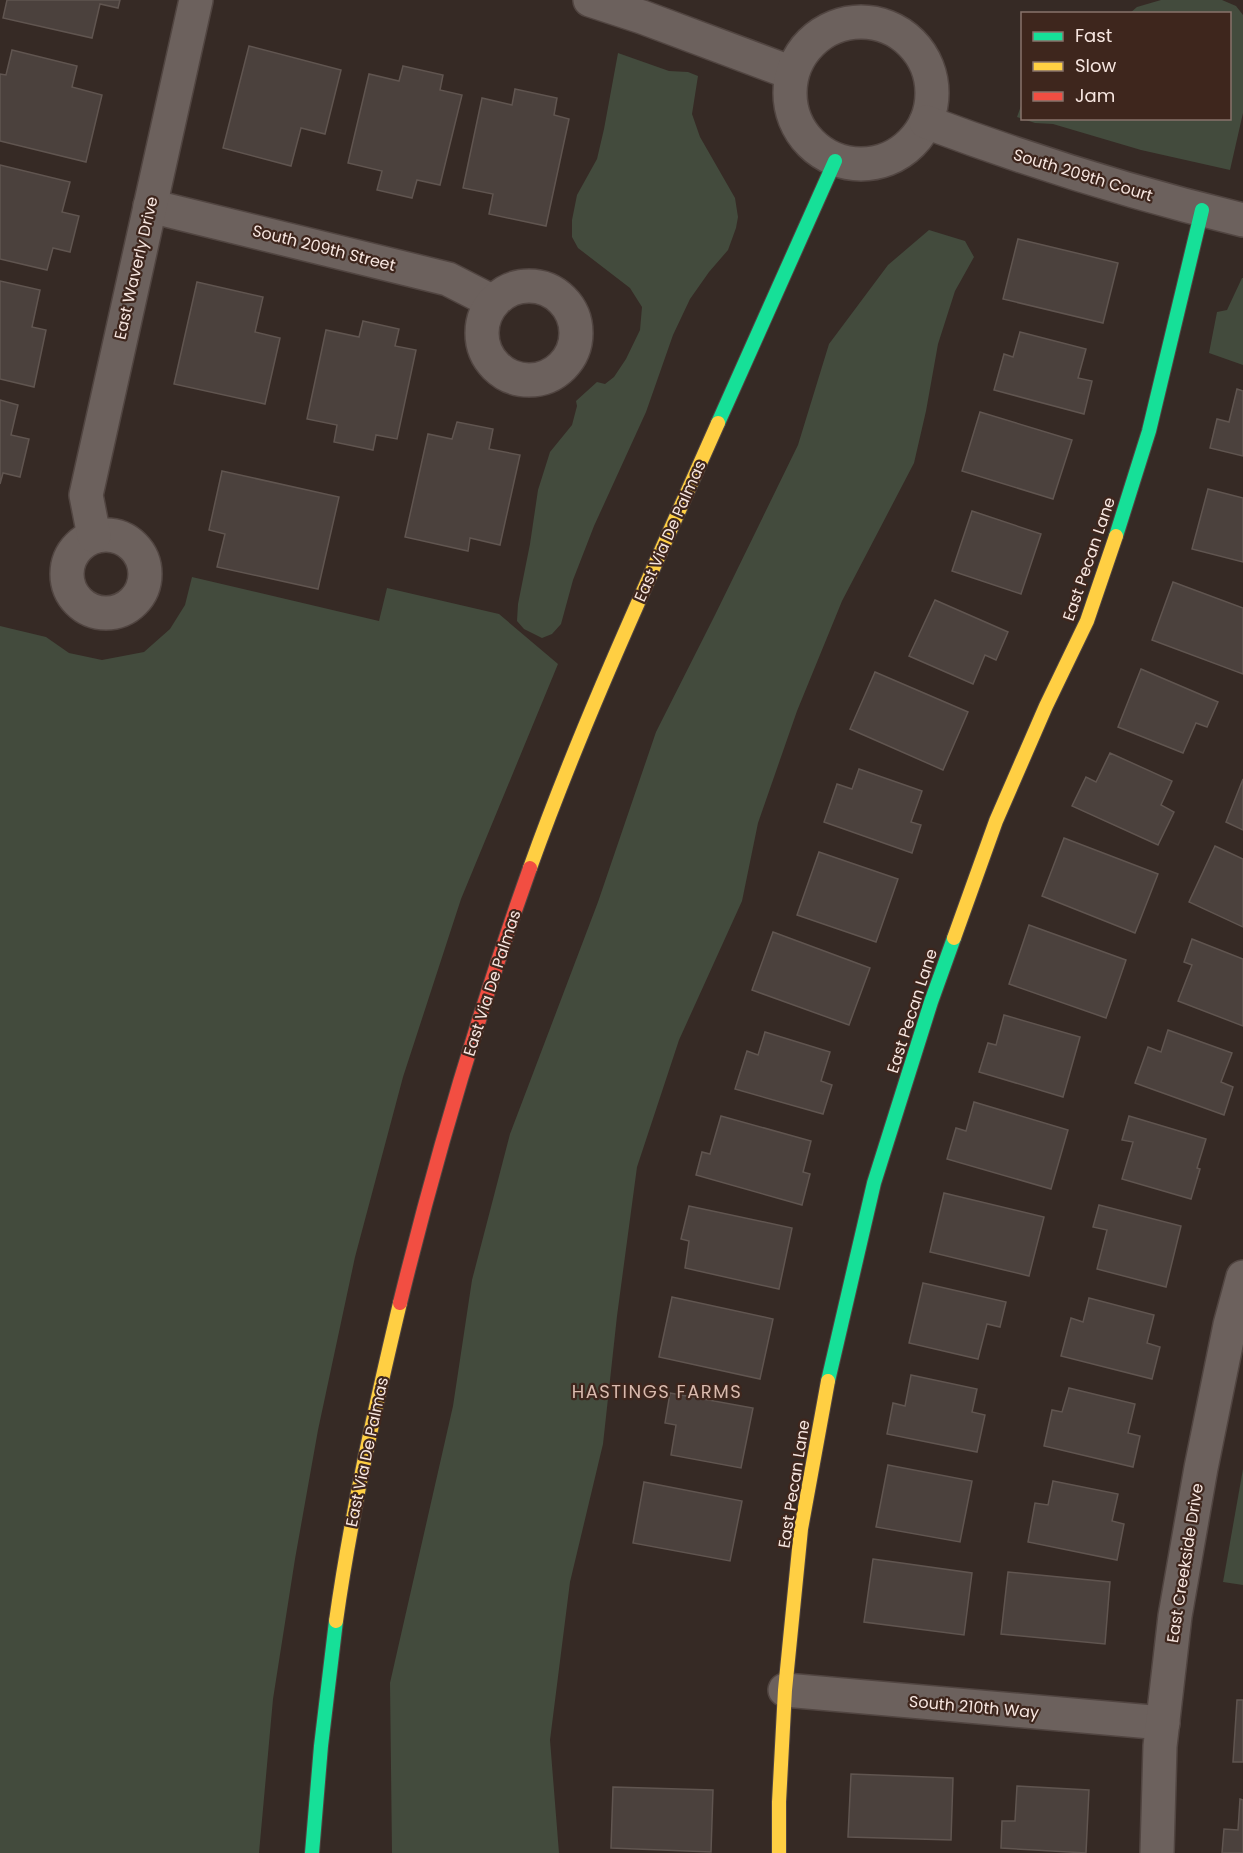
<svg xmlns="http://www.w3.org/2000/svg" width="1243" height="1853" font-family="Poppins,sans-serif">
<style>
.green{fill:#434b3d}
.building{fill:#4b413d;stroke:#605550;stroke-width:1.5}
.lines{fill:none;stroke-linecap:round;stroke-linejoin:round}
.street-casing{stroke:#514541;stroke-width:36}
.fast-casing{stroke:#514541;stroke-width:16}
.slow-casing{stroke:#514541;stroke-width:16}
.jam-casing{stroke:#514541;stroke-width:16}
.street{stroke:#6c615d;stroke-width:33}
.fast{stroke:#16e098;stroke-width:14}
.slow{stroke:#ffcf43;stroke-width:14}
.jam{stroke:#f24e42;stroke-width:14}
.labels{text-anchor:middle;dominant-baseline:central;stroke-width:4.5;stroke-linejoin:round;paint-order:stroke}
.street-label{font-size:16px;fill:#f7e6e0;stroke:#3e261d}
.neighbourhood-label{font-size:18px;letter-spacing:1.5px;fill:#d9baae;stroke:#3e261d}
</style>
<rect width="100%" height="100%" fill="#362a25"/>
<g class="green">
<path d="M 1161,0 L 1222,0 L 1236,6 L 1243,15 L 1243,113 L 1230,170 L 1141,150 L 1053,124 L 1035,123 L 1017,117 L 1022,103 L 1022,118 L 1230,118 L 1230,14 L 1130,13 L 1137,7 Z"/>
<path d="M 618,53 L 669,71 L 688,72 L 698,76 L 692,114 L 700,137 L 735,198 L 738,217 L 736,228 L 728,250 L 709,272 L 690,299 L 673,335 L 646,412 L 594,526 L 573,580 L 561,624 L 552,634 L 542,638 L 524,629 L 517,621 L 518,604 L 530,544 L 538,490 L 550,452 L 572,425 L 577,406 L 576,401 L 597,382 L 605,384 L 614,377 L 626,359 L 640,330 L 642,307 L 630,288 L 578,248 L 572,237 L 572,220 L 577,195 L 597,159 L 604,129 Z"/>
<path d="M 929,230 L 965,241 L 974,257 L 955,291 L 938,344 L 926,411 L 914,463 L 842,601 L 797,711 L 758,823 L 742,901 L 679,1040 L 637,1167 L 617,1316 L 603,1444 L 570,1582 L 550,1740 L 559,1853 L 392,1853 L 390,1683 L 453,1406 L 472,1280 L 510,1134 L 598,902 L 656,732 L 715,615 L 798,445 L 829,344 L 888,265 Z"/>
<path d="M 1242,278 L 1243,278 L 1243,365 L 1209,353 L 1217,312 L 1227,310 Z"/>
<path d="M 192,577 L 379,621 L 387,588 L 499,614 L 558,664 L 461,899 L 403,1077 L 355,1257 L 318,1430 L 295,1559 L 273,1699 L 259,1853 L 0,1853 L 0,626 L 46,637 L 69,653 L 102,660 L 144,652 L 170,629 L 185,605 Z"/>
<path d="M 1243,1469 L 1243,1585 L 1223,1582 Z"/>
</g>
<g class="building">
<path d="M 7,0 L 120,0 L 118,8 L 100,4 L 92,38 L 3,18 Z"/>
<path d="M 249,46 L 341,70 L 325,134 L 301,128 L 291,166 L 223,148 Z"/>
<path d="M 12,50 L 77,66 L 72,87 L 102,95 L 86,162 L 0,141 L 0,74 L 6,75 Z"/>
<path d="M 403,66 L 443,75 L 440,90 L 462,95 L 440,185 L 417,180 L 412,198 L 377,190 L 382,171 L 348,163 L 369,74 L 399,81 Z"/>
<path d="M 515,89 L 557,98 L 554,115 L 569,119 L 546,226 L 489,214 L 493,194 L 463,188 L 482,98 L 512,105 Z"/>
<path d="M 0,165 L 70,182 L 62,212 L 79,216 L 70,252 L 53,248 L 47,270 L 0,259 Z"/>
<path d="M 1018,239 L 1118,263 L 1103,323 L 1003,299 Z"/>
<path d="M 0,281 L 40,290 L 32,327 L 46,330 L 34,387 L 0,379 Z"/>
<path d="M 197,282 L 263,297 L 255,332 L 280,338 L 265,404 L 174,384 Z"/>
<path d="M 363,321 L 399,329 L 395,346 L 416,350 L 397,439 L 376,435 L 373,450 L 334,442 L 337,425 L 307,419 L 326,330 L 359,337 Z"/>
<path d="M 1020,332 L 1086,349 L 1078,378 L 1092,381 L 1084,414 L 994,390 L 1004,354 L 1013,357 Z"/>
<path d="M 1237,389 L 1243,391 L 1243,456 L 1210,448 L 1217,419 L 1229,422 Z"/>
<path d="M 0,400 L 18,405 L 11,435 L 29,439 L 20,477 L 3,473 L 0,484 Z"/>
<path d="M 980,412 L 1072,440 L 1053,499 L 962,471 Z"/>
<path d="M 457,422 L 493,429 L 489,449 L 520,455 L 500,545 L 470,538 L 468,551 L 405,537 L 428,434 L 452,439 Z"/>
<path d="M 222,471 L 339,497 L 318,589 L 217,567 L 225,534 L 209,530 Z"/>
<path d="M 1208,489 L 1243,498 L 1243,562 L 1192,549 Z"/>
<path d="M 972,511 L 1041,534 L 1021,594 L 952,571 Z"/>
<path d="M 1173,582 L 1243,608 L 1243,674 L 1152,640 Z"/>
<path d="M 935,600 L 1008,632 L 996,660 L 985,655 L 973,684 L 909,656 Z"/>
<path d="M 1141,669 L 1218,702 L 1207,727 L 1196,723 L 1183,753 L 1118,727 Z"/>
<path d="M 875,672 L 968,712 L 943,770 L 850,729 Z"/>
<path d="M 1110,753 L 1172,781 L 1161,805 L 1174,812 L 1158,845 L 1072,806 L 1086,777 L 1096,782 Z"/>
<path d="M 859,769 L 922,791 L 911,822 L 921,825 L 912,853 L 824,822 L 837,784 L 852,789 Z"/>
<path d="M 1243,779 L 1243,830 L 1226,822 Z"/>
<path d="M 1064,838 L 1158,874 L 1135,933 L 1042,896 Z"/>
<path d="M 1215,846 L 1243,859 L 1243,927 L 1189,902 Z"/>
<path d="M 819,852 L 898,879 L 876,942 L 797,915 Z"/>
<path d="M 1029,925 L 1126,960 L 1106,1018 L 1009,984 Z"/>
<path d="M 773,932 L 870,968 L 849,1025 L 752,990 Z"/>
<path d="M 1192,939 L 1243,959 L 1243,1026 L 1178,1001 L 1192,965 L 1184,962 Z"/>
<path d="M 1004,1015 L 1080,1037 L 1063,1097 L 979,1072 L 988,1043 L 996,1045 Z"/>
<path d="M 1168,1030 L 1232,1053 L 1221,1082 L 1233,1087 L 1224,1115 L 1135,1083 L 1148,1047 L 1161,1052 Z"/>
<path d="M 765,1032 L 830,1052 L 821,1081 L 832,1085 L 823,1114 L 735,1089 L 747,1051 L 758,1055 Z"/>
<path d="M 974,1102 L 1068,1130 L 1051,1189 L 947,1159 L 956,1128 L 966,1131 Z"/>
<path d="M 721,1116 L 811,1141 L 803,1172 L 810,1174 L 802,1205 L 696,1175 L 702,1152 L 710,1154 Z"/>
<path d="M 1129,1116 L 1206,1139 L 1197,1168 L 1200,1169 L 1191,1199 L 1122,1179 L 1133,1142 L 1122,1140 Z"/>
<path d="M 944,1193 L 1044,1217 L 1029,1276 L 930,1252 Z"/>
<path d="M 1099,1205 L 1181,1226 L 1166,1287 L 1097,1269 L 1107,1230 L 1093,1227 Z"/>
<path d="M 689,1206 L 792,1228 L 779,1289 L 685,1268 L 689,1241 L 681,1239 Z"/>
<path d="M 923,1283 L 1006,1302 L 1000,1327 L 987,1324 L 978,1359 L 909,1343 Z"/>
<path d="M 672,1297 L 773,1319 L 760,1379 L 659,1357 Z"/>
<path d="M 1089,1298 L 1154,1315 L 1147,1343 L 1160,1347 L 1152,1379 L 1061,1356 L 1071,1318 L 1083,1322 Z"/>
<path d="M 911,1375 L 977,1389 L 972,1412 L 985,1415 L 977,1452 L 887,1434 L 893,1403 L 905,1406 Z"/>
<path d="M 1069,1388 L 1135,1404 L 1128,1433 L 1140,1436 L 1133,1467 L 1044,1446 L 1052,1410 L 1062,1412 Z"/>
<path d="M 670,1393 L 753,1408 L 741,1468 L 671,1455 L 676,1425 L 665,1423 Z"/>
<path d="M 888,1465 L 972,1481 L 960,1542 L 876,1527 Z"/>
<path d="M 1053,1481 L 1118,1494 L 1112,1521 L 1124,1524 L 1117,1560 L 1028,1542 L 1035,1503 L 1048,1505 Z"/>
<path d="M 644,1482 L 742,1501 L 730,1561 L 633,1543 Z"/>
<path d="M 873,1559 L 972,1573 L 964,1635 L 864,1622 Z"/>
<path d="M 1008,1572 L 1110,1582 L 1105,1644 L 1001,1634 Z"/>
<path d="M 1237,1700 L 1243,1700 L 1243,1762 L 1233,1762 Z"/>
<path d="M 851,1774 L 953,1778 L 951,1840 L 848,1837 Z"/>
<path d="M 1017,1786 L 1089,1790 L 1086,1853 L 1001,1848 L 1002,1821 L 1015,1821 Z"/>
<path d="M 613,1787 L 713,1790 L 711,1852 L 611,1848 Z"/>
<path d="M 1240,1799 L 1243,1800 L 1243,1853 L 1222,1853 L 1224,1829 L 1238,1830 Z"/>
</g>
<g class="lines">
<defs>
<g id="street">
<path d="M 590,0 L 642,17 L 792,73"/>
<circle cx="861" cy="93" r="71"/>
<path d="M 926,122 C 1030,161 1135,194 1243,220"/>
<path d="M 150,206 L 448,279 L 493,302"/>
<circle cx="529" cy="333" r="47"/>
<circle cx="106" cy="574" r="39"/>
<path d="M 94,536 L 86,495 L 196,0"/>
<path d="M 785,1690 L 1163,1723"/>
<path d="M 1157,1853 L 1160,1746 L 1175,1616 L 1201,1468 L 1230,1325 L 1243,1277"/>
</g>
<g id="fast">
<path d="M 718,423 L 835,161"/>
<path d="M 1116,536 L 1149,431 L 1202,210"/>
<path d="M 828,1381 L 874,1183 L 931,1002 L 954,938"/>
<path d="M 312,1853 L 321,1746 L 336,1621"/>
</g>
<g id="slow">
<path d="M 530,868 C 584,717 653,570 718,423"/>
<path d="M 954,938 L 996,821 L 1046,706 L 1087,621 L 1116,536"/>
<path d="M 336,1621 C 351,1514 375,1408 400,1303"/>
<path d="M 779,1853 L 779,1802 L 785,1690 L 801,1529 L 828,1381"/>
</g>
<path id="jam" d="M 400,1303 C 436,1156 479,1011 530,868"/>
</defs>
<use href="#street" class="street-casing"/>
<use href="#fast" class="fast-casing"/>
<use href="#slow" class="slow-casing"/>
<use href="#jam" class="jam-casing"/>
<use href="#street" class="street"/>
<use href="#fast" class="fast"/>
<use href="#slow" class="slow"/>
<use href="#jam" class="jam"/>
</g>
<g class="labels">
<g class="street-label">
<text transform="translate(1083 175) rotate(17)">South 209th Court</text>
<text transform="translate(324 248) rotate(14)">South 209th Street</text>
<text transform="translate(136 268) rotate(-77)">East Waverly Drive</text>
<text transform="translate(670 531) rotate(-66)">East Via De Palmas</text>
<text transform="translate(1089 559) rotate(-71)">East Pecan Lane</text>
<text transform="translate(492 983) rotate(-72)">East Via De Palmas</text>
<text transform="translate(912 1011) rotate(-72)">East Pecan Lane</text>
<text transform="translate(367 1452) rotate(-78)">East Via De Palmas</text>
<text transform="translate(794 1484) rotate(-81)">East Pecan Lane</text>
<text transform="translate(1185 1563) rotate(-81)">East Creekside Drive</text>
<text transform="translate(974 1707) rotate(5)">South 210th Way</text>
</g>
<g class="neighbourhood-label">
<text x="657" y="1391">HASTINGS FARMS</text>
</g>
</g>
<rect x="1021" y="12" width="210" height="108" fill="#3e261d" stroke="#88736b" stroke-width="1.5"/>
<rect x="1033" y="32" width="30" height="9" fill="#16e098" stroke="#88736b" stroke-width="1.5"/>
<text x="1075" y="42" font-size="18" fill="#f7e6e0">Fast</text>
<rect x="1033" y="62" width="30" height="9" fill="#ffcf43" stroke="#88736b" stroke-width="1.5"/>
<text x="1075" y="72" font-size="18" fill="#f7e6e0">Slow</text>
<rect x="1033" y="92" width="30" height="9" fill="#f24e42" stroke="#88736b" stroke-width="1.5"/>
<text x="1075" y="102" font-size="18" fill="#f7e6e0">Jam</text>
</svg>
